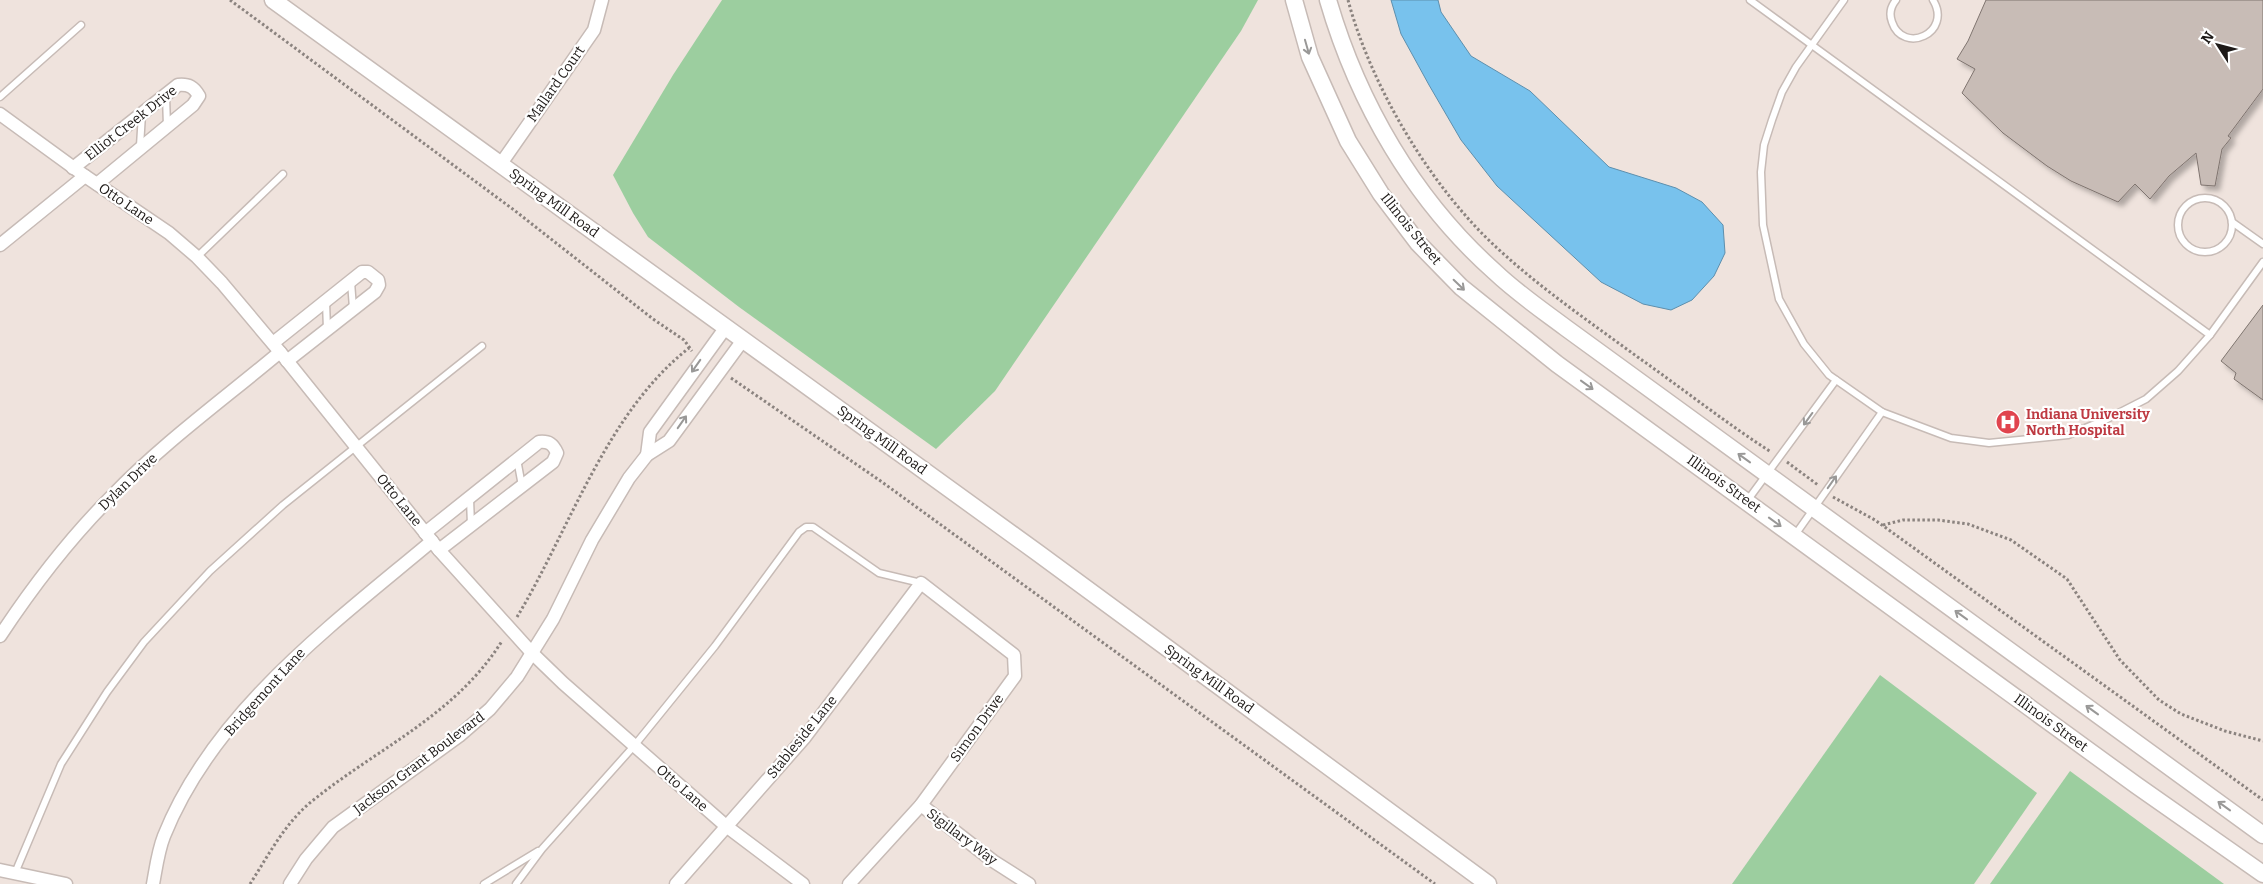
<svg xmlns="http://www.w3.org/2000/svg" width="2263" height="884" font-family="Bitter,serif">
<style>
.green{fill:#9cce9f}
.water{fill:#78c2ed;stroke:#5d8fad}
.building{fill:#c8bcb6;stroke:#7f746f;filter:url(#shadow)}
.lines{fill:none;stroke-linecap:round;stroke-linejoin:round}
.service-casing{stroke:#c7bbb6;stroke-width:9}
.minor-casing{stroke:#c7bbb6;stroke-width:15}
.tertiary-casing{stroke:#c7bbb6;stroke-width:19}
.path{stroke:#8b837f;stroke-width:3;stroke-dasharray:2.5 2.5;stroke-linecap:butt}
.service{stroke:#fff;stroke-width:6}
.minor{stroke:#fff;stroke-width:12}
.tertiary{stroke:#fff;stroke-width:16}
.oneway{stroke:#999897}
.labels{text-anchor:middle;dominant-baseline:central;stroke-width:4.5;stroke-linejoin:round;paint-order:stroke}
.street-label{font-size:14px;fill:#1d1917;stroke:#fff}
.health-label{font-size:14px;font-weight:bold;fill:#be3a42;stroke:#fff;text-anchor:start}
</style>
<defs>
<filter id="shadow"><feDropShadow dx="4.5" dy="4.5" stdDeviation="2.5" flood-color="#0004"/></filter>
</defs>
<rect width="100%" height="100%" fill="#efe3dd"/>
<g class="green">
<path d="M 722,0 L 1258,0 L 1241,31 L 995,391 L 936,449 L 739,307 L 648,237 L 633,213 L 613,175 L 673,75 Z"/>
<path d="M 1880,675 L 2037,793 L 1974,884 L 1732,884 Z"/>
<path d="M 2070,771 L 2224,884 L 1990,884 Z"/>
</g>
<path class="water" d="M 1391,0 L 1438,0 L 1441,12 L 1471,56 L 1530,91 L 1609,167 L 1676,188 L 1702,202 L 1723,225 L 1725,253 L 1714,276 L 1692,300 L 1671,310 L 1643,304 L 1601,282 L 1497,186 L 1461,140 L 1429,85 L 1401,34 Z"/>
<g class="building">
<path d="M 1986,0 L 2263,0 L 2263,89 L 2228,136 L 2231,138 L 2222,149 L 2215,186 L 2201,185 L 2196,153 L 2169,176 L 2150,199 L 2135,184 L 2118,202 L 2071,181 L 2047,166 L 2003,133 L 1962,93 L 1975,69 L 1957,59 L 1968,41 Z"/>
<path d="M 2263,305 L 2263,400 L 2234,379 L 2236,373 L 2221,361 Z"/>
</g>
<g class="lines">
<defs>
<g id="service">
<path d="M 1750,0 L 2210,335"/>
<path d="M 1844,0 L 1796,67 L 1782,92 L 1772,120 L 1764,145 L 1761,172 L 1763,225 L 1779,299 L 1804,344 L 1829,375 L 1882,412 L 1951,438 L 1989,443 L 2068,435 L 2105,420 L 2146,399 L 2178,371 L 2210,335 L 2263,262"/>
<path d="M 1896,0 C 1891,6 1889,14 1892,22 C 1903,55 1953,33 1933,0"/>
<path d="M 166,96 L 167,126"/>
<path d="M 0,97 L 81,25"/>
<path d="M 140,146 L 142,114"/>
<circle cx="2205" cy="225" r="27"/>
<path d="M 2232,222 L 2263,244"/>
<path d="M 197,257 L 283,174"/>
<path d="M 351,282 L 353,308"/>
<path d="M 326,302 L 327,329"/>
<path d="M 517,459 L 522,486"/>
<path d="M 470,499 L 471,525"/>
<path d="M 1747,501 L 1836,380"/>
<path d="M 1795,535 L 1882,412"/>
<path d="M 15,873 L 61,764 L 107,692 L 144,642 L 210,571 L 283,505 L 482,346"/>
<path d="M 484,884 L 538,851"/>
<path d="M 516,884 L 542,849 L 634,746 L 715,646 L 799,532 L 806,527 L 813,527 L 879,573 L 921,583"/>
</g>
<g id="minor">
<path d="M 0,114 L 85,176 L 169,233 L 197,257 L 222,283 L 280,352 L 439,550 L 532,653 L 563,683 L 726,826 L 803,884"/>
<path d="M 500,165 L 594,30 L 602,0"/>
<path d="M 73,168 L 178,85 C 189,84 194,87 199,96 L 193,105 L 97,184"/>
<path d="M 0,245 L 85,176"/>
<path d="M 273,343 L 362,272 L 368,272 L 378,280 L 379,285 L 375,292 L 287,361"/>
<path d="M 647,455 L 650,432 L 726,327"/>
<path d="M 425,533 L 539,442 C 549,441 553,444 557,453 L 553,462 L 439,550"/>
<path d="M 0,636 C 33,586 70,538 112,496 C 163,443 224,399 280,352"/>
<path d="M 921,805 L 993,861 L 1029,884"/>
<path d="M 0,870 L 66,884"/>
<path d="M 153,884 C 156,868 158,851 164,836 C 214,711 333,624 432,541"/>
<path d="M 290,884 L 306,859 L 333,827 L 459,736 L 490,709 L 517,677 L 553,619 L 592,540 L 629,478 L 647,455 L 669,441 L 743,340"/>
<path d="M 676,884 L 805,737 L 921,583 L 1014,655 L 1015,676 L 921,805 L 849,884"/>
</g>
<g id="tertiary">
<path d="M 273,0 L 1038,553 L 1488,884"/>
<path d="M 1294,0 L 1310,57 L 1348,141 L 1381,194 L 1418,243 L 1461,287 L 1557,364 L 2136,785 L 2263,874"/>
<path d="M 1328,0 C 1358,103 1414,200 1495,272 C 1517,293 1542,310 1566,328 L 2263,835"/>
</g>
</defs>
<use href="#service" class="service-casing"/>
<use href="#minor" class="minor-casing"/>
<use href="#tertiary" class="tertiary-casing"/>
<g class="path">
<path d="M 230,0 L 514,210 L 653,319 L 684,340 L 692,351"/>
<path d="M 1348,0 C 1371,86 1430,186 1496,247 C 1540,288 1590,322 1639,358 C 1683,389 1726,423 1771,452"/>
<path d="M 731,378 L 882,482 L 1435,884"/>
<path d="M 1787,462 L 1818,485"/>
<path d="M 1833,497 L 1875,520 L 2263,800"/>
<path d="M 1883,525 L 1903,520 L 1938,520 L 1968,524 L 2011,540 L 2067,579 L 2120,660 L 2159,700 L 2181,714 L 2225,731 L 2263,741"/>
<path d="M 517,617 C 570,529 606,413 689,348"/>
<path d="M 250,884 C 268,856 285,823 311,802 C 377,748 455,716 502,641"/>
</g>
<use href="#service" class="service"/>
<use href="#minor" class="minor"/>
<use href="#tertiary" class="tertiary"/>
</g>
<defs><path id="oneway-shaft" d="M-6 0H5M1.5-3L5.5 0L1.5 3" fill="none" stroke-width="1.6" stroke-linecap="round" stroke-linejoin="round" transform="scale(1.25)"/></defs>
<g class="oneway">
<use href="#oneway-shaft" transform="translate(1307 47) rotate(74)"/>
<use href="#oneway-shaft" transform="translate(1459 285) rotate(44)"/>
<use href="#oneway-shaft" transform="translate(696 366) rotate(125)"/>
<use href="#oneway-shaft" transform="translate(1587 385) rotate(36)"/>
<use href="#oneway-shaft" transform="translate(1808 419) rotate(126)"/>
<use href="#oneway-shaft" transform="translate(682 422) rotate(-55)"/>
<use href="#oneway-shaft" transform="translate(1744 458) rotate(-144)"/>
<use href="#oneway-shaft" transform="translate(1832 482) rotate(-55)"/>
<use href="#oneway-shaft" transform="translate(1775 522) rotate(36)"/>
<use href="#oneway-shaft" transform="translate(1961 615) rotate(-144)"/>
<use href="#oneway-shaft" transform="translate(2092 710) rotate(-144)"/>
<use href="#oneway-shaft" transform="translate(2224 806) rotate(-144)"/>
</g>
<defs>
<symbol id="hospital-disc" viewBox="-11 -11 22 22"><circle r="9.5" fill="#e0444e" stroke="#fff"/><path d="M-5-5h3v3.5h4V-5h3V5h-3V1.5h-4V5h-3Z" fill="#fff"/></symbol>
</defs>
<g fill-rule="evenodd">
<use href="#hospital-disc" x="1994" y="408" width="28" height="28"/>
</g>
<g class="labels">
<g class="street-label">
<text transform="translate(556 84) rotate(-55)">Mallard Court</text>
<text transform="translate(131 123) rotate(-38)">Elliot Creek Drive</text>
<text transform="translate(554 203) rotate(36)">Spring Mill Road</text>
<text transform="translate(126 204) rotate(34)">Otto Lane</text>
<text transform="translate(1411 229) rotate(51)">Illinois Street</text>
<text transform="translate(882 440) rotate(36)">Spring Mill Road</text>
<text transform="translate(128 482) rotate(-44)">Dylan Drive</text>
<text transform="translate(1724 484) rotate(36)">Illinois Street</text>
<text transform="translate(399 500) rotate(51)">Otto Lane</text>
<text transform="translate(1209 679) rotate(36)">Spring Mill Road</text>
<text transform="translate(265 692) rotate(-48)">Bridgemont Lane</text>
<text transform="translate(2051 723) rotate(36)">Illinois Street</text>
<text transform="translate(977 728) rotate(-54)">Simon Drive</text>
<text transform="translate(802 737) rotate(-51)">Stableside Lane</text>
<text transform="translate(419 763) rotate(-37)">Jackson Grant Boulevard</text>
<text transform="translate(682 788) rotate(41)">Otto Lane</text>
<text transform="translate(962 837) rotate(37)">Sigillary Way</text>
</g>
<g class="health-label">
<text x="2026" y="414">Indiana University<tspan x="2026" dy="16">North Hospital</tspan></text>
</g>
</g>
<g transform="translate(2218 45) rotate(306)" stroke="#ffffff" stroke-width="4" paint-order="stroke">
<path d="M0-4L9 19L0 12L-9 19Z" fill="#1d1917"/>
<text y="-8" font-size="14" font-weight="bold" text-anchor="middle" fill="#1d1917">N</text>
</g>
</svg>
